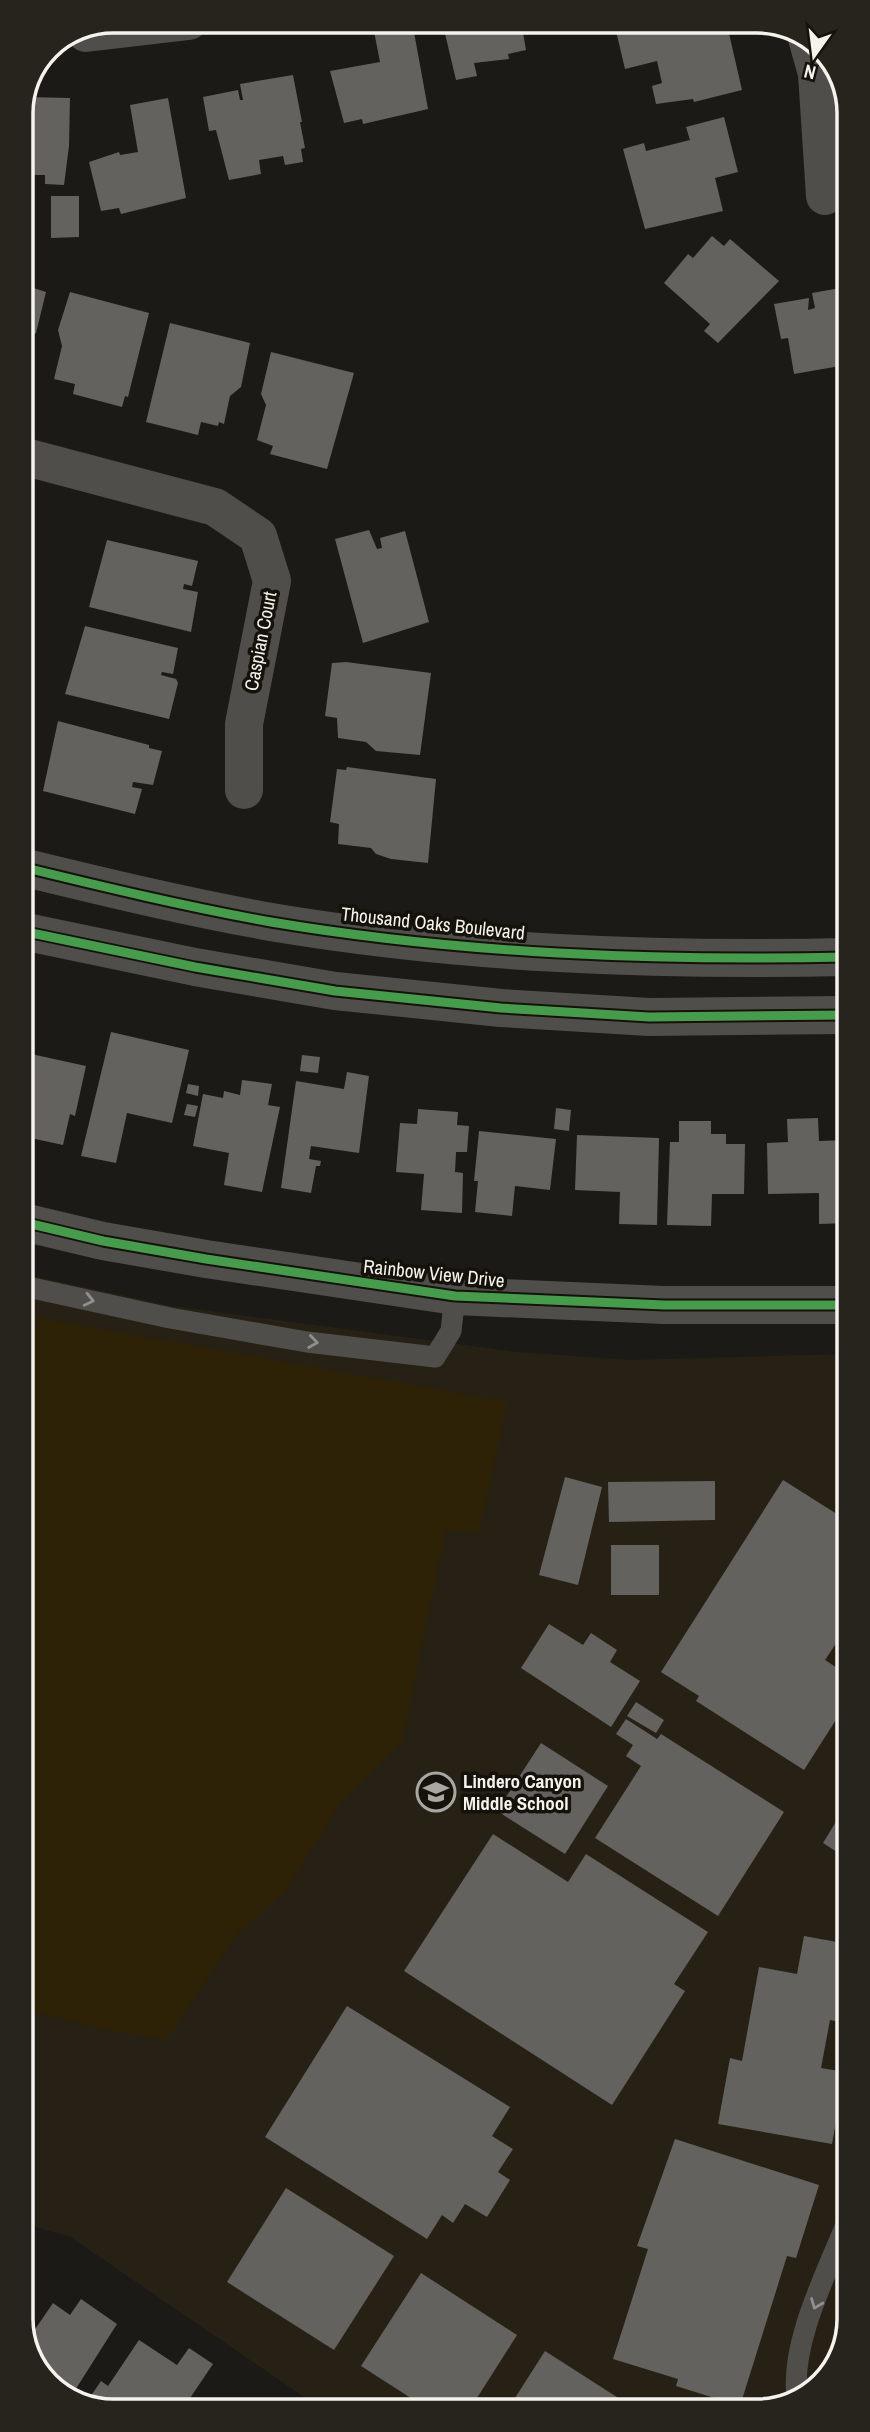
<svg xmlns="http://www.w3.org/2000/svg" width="870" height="2432" font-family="'Archivo Narrow',sans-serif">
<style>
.built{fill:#272115}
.green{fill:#2e2206}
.building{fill:#63625f}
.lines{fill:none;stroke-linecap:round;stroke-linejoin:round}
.service{stroke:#504e4b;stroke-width:21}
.minor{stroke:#504e4b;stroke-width:38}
.secondary{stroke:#504e4b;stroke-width:38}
.cycleway-casing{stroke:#15120b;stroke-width:13}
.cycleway{stroke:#469c4c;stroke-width:9}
.oneway{stroke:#92908c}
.labels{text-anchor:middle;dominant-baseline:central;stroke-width:7;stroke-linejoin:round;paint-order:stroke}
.street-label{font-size:19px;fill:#f6f3ee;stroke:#15120b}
.poi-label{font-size:19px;font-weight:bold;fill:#f6f3ee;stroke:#15120b;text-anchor:start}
.rim{fill:none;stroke:#f6f3ee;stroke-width:3.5}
</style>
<rect width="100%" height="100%" fill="#1b1a16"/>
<path class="built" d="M 23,1274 L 172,1306 L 517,1352 L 630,1360 L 848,1354 L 849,2319 L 830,2375 L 781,2408 L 323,2410 L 69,2236 L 24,2224 Z"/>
<path class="green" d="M 23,1315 L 508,1402 L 479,1533 L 446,1530 L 402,1742 L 340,1804 L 285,1892 L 237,1934 L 167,2040 L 103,2029 L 24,2009 Z"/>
<g class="building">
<path d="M 372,21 L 412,21 L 428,109 L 363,124 L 362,119 L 344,123 L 330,71 L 380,62 Z"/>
<path d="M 442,21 L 521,21 L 526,50 L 508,54 L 509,59 L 474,63 L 477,76 L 456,80 Z"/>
<path d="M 659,21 L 718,21 L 720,31 L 728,29 L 742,90 L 694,102 L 693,99 L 656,104 L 652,86 L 662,83 L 657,61 L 625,69 L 616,31 Z"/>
<path d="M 293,75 L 302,122 L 300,122 L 305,148 L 301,149 L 303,162 L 285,165 L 283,156 L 259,160 L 261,174 L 229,180 L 216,130 L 209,131 L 203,97 L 238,90 L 240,100 L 243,100 L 240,84 Z"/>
<path d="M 26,97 L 70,98 L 69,146 L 64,185 L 45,184 L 45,175 L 21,175 L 21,108 Z"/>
<path d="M 168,98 L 186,198 L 121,214 L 119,208 L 101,211 L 89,162 L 119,152 L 120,155 L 138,152 L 130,105 Z"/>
<path d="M 724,117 L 738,172 L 715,178 L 723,211 L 645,229 L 623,149 L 644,143 L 646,151 L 690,140 L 686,127 Z"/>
<path d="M 51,196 L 79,196 L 79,237 L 51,238 Z"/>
<path d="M 712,236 L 724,246 L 730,239 L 779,281 L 718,343 L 704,331 L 710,324 L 664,283 L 688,254 L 693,258 Z"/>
<path d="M 21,284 L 46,292 L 36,333 L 25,342 L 22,354 Z"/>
<path d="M 846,287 L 846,365 L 794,374 L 788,338 L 781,339 L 774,304 L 809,298 L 808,310 L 815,308 L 812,293 Z"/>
<path d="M 70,292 L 149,313 L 128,397 L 125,396 L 122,407 L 73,394 L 75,384 L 54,379 L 62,346 L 58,330 Z"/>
<path d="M 170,323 L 250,343 L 241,387 L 230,396 L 224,424 L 219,422 L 218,426 L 201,422 L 198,435 L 146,422 Z"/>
<path d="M 271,352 L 354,373 L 327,469 L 270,454 L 273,446 L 257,440 L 266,405 L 261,394 Z"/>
<path d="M 369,530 L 377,549 L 382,548 L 380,538 L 405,531 L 429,622 L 363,643 L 335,539 Z"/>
<path d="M 107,540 L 198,561 L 192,586 L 184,584 L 183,589 L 198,592 L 191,632 L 89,607 Z"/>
<path d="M 85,626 L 178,648 L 173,674 L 162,672 L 161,675 L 176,679 L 178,683 L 169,719 L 65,694 Z"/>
<path d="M 346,662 L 431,673 L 420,755 L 376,751 L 366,742 L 338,738 L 337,718 L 325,716 L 332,663 Z"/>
<path d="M 58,721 L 149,745 L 149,748 L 162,751 L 153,785 L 133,782 L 132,787 L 142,789 L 135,814 L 43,791 Z"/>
<path d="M 347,767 L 436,779 L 428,863 L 391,859 L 376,854 L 371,848 L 338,844 L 339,824 L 330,822 L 337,769 L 346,770 Z"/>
<path d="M 111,1032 L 189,1050 L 172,1123 L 127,1113 L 116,1163 L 81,1156 Z"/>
<path d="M 22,1052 L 86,1066 L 75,1116 L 70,1114 L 63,1145 L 26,1137 L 33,1106 L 23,1104 Z"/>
<path d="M 302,1055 L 320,1057 L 318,1073 L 300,1071 Z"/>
<path d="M 347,1072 L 369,1076 L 359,1153 L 311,1146 L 309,1159 L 321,1161 L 320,1166 L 316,1166 L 311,1193 L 281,1188 L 296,1081 L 344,1089 Z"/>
<path d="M 242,1080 L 272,1084 L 268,1105 L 280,1107 L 262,1192 L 224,1185 L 229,1153 L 193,1146 L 203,1094 L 223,1098 L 224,1091 L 240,1095 Z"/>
<path d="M 188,1084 L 199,1086 L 198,1096 L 186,1093 Z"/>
<path d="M 187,1104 L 198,1106 L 195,1117 L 184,1115 Z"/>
<path d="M 556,1108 L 571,1110 L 569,1131 L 554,1129 Z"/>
<path d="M 418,1109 L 458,1112 L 457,1125 L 469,1126 L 467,1152 L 456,1152 L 455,1172 L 463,1173 L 462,1213 L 421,1210 L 424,1174 L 396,1172 L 400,1123 L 417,1124 Z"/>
<path d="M 818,1118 L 819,1141 L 847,1140 L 847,1223 L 819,1224 L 819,1193 L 768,1194 L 767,1143 L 788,1142 L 787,1119 Z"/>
<path d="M 679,1121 L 711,1121 L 711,1134 L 726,1134 L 726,1144 L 745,1144 L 744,1194 L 712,1194 L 711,1226 L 667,1225 L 670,1142 L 679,1142 Z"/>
<path d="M 479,1131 L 556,1139 L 550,1190 L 515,1186 L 512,1216 L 475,1212 L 478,1181 L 474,1181 Z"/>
<path d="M 577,1135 L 659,1138 L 657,1225 L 619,1224 L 620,1192 L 575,1190 Z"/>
<path d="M 565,1477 L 602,1487 L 578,1585 L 539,1575 Z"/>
<path d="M 783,1480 L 848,1521 L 848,1645 L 839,1639 L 825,1660 L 848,1675 L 848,1701 L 804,1770 L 696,1701 L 699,1696 L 661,1672 Z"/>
<path d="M 715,1481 L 715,1520 L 609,1522 L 608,1482 Z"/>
<rect x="611" y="1545" width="48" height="50"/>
<path d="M 549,1624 L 583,1645 L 591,1633 L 617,1650 L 610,1662 L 640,1681 L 611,1727 L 521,1668 Z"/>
<path d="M 636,1702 L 664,1720 L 656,1733 L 627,1716 Z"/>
<path d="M 626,1719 L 657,1739 L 661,1734 L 784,1812 L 718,1916 L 595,1838 L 641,1766 L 626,1756 L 633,1745 L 616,1734 Z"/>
<path d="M 541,1743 L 608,1786 L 565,1854 L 497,1811 Z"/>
<path d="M 848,1802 L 848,1859 L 823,1843 Z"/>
<path d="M 493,1834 L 568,1882 L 586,1854 L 708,1932 L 674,1984 L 685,1991 L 612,2105 L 404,1971 Z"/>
<path d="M 804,1936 L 848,1944 L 849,2024 L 830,2020 L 821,2068 L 845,2072 L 832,2144 L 718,2124 L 730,2058 L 742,2061 L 759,1967 L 797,1974 Z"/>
<path d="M 347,2006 L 510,2107 L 492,2136 L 513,2149 L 498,2172 L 510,2180 L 487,2217 L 465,2204 L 453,2223 L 442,2215 L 427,2239 L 265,2137 Z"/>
<path d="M 675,2139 L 819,2185 L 796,2258 L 787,2256 L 740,2406 L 676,2386 L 678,2379 L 613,2359 L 648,2249 L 637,2246 Z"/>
<path d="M 286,2188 L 394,2256 L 334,2350 L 227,2282 Z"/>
<path d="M 421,2273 L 517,2335 L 470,2409 L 428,2409 L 361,2366 Z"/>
<path d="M 81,2299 L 117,2324 L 72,2395 L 77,2399 L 57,2392 L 25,2344 L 53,2303 L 70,2315 Z"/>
<path d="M 139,2340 L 177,2365 L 189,2348 L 213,2364 L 182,2410 L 107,2411 L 86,2403 L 101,2381 L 108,2386 Z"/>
<path d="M 545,2351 L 634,2408 L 508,2409 Z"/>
</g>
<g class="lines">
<g class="service">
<path d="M 23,1286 L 170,1318 L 307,1342 L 435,1357 L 451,1331 L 455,1296"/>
<path d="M 797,2397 C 790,2341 829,2269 849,2217"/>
</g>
<g class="minor">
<path d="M 86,33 L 189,21"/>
<path d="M 807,38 L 817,74 L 825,196"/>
<path d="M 22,456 L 215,507 L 258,536 L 272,581 L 244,724 L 244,790"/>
<path d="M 23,1222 L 103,1241 L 206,1259 L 455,1296 L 664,1305 L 848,1305"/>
</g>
<g class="secondary">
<path d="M 22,867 C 104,887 187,907 271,922 C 461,954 655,961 847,957"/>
<path d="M 22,931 L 195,967 L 335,991 L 501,1008 L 649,1017 L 847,1015"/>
</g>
<defs>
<g id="cycleway">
<path d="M 22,867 C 104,887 187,907 271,922 C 461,954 655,961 847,957"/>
<path d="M 22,931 L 195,967 L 335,991 L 501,1008 L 649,1017 L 847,1015"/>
<path d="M 23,1222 L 103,1241 L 206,1259 L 455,1296 L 664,1305 L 848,1305"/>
</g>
</defs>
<use href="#cycleway" class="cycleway-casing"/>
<use href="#cycleway" class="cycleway"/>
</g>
<defs><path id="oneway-chevron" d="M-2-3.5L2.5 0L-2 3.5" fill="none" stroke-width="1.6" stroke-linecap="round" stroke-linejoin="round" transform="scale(1.75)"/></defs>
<g class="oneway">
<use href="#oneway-chevron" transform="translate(89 1300) rotate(13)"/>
<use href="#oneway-chevron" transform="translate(313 1342) rotate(8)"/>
<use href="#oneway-chevron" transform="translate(816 2304) rotate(111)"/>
</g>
<defs>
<symbol id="school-ring" viewBox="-11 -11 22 22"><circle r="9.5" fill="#15120b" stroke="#a9a7a2" stroke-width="1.5"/><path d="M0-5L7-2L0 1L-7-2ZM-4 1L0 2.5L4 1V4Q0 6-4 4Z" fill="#a9a7a2"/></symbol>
</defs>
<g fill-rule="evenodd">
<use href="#school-ring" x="414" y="1770" width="44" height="44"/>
</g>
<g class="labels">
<g class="street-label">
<text transform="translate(260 641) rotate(-79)">Caspian Court</text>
<text transform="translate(433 923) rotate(6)">Thousand Oaks Boulevard</text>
<text transform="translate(434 1273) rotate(6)">Rainbow View Drive</text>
</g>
<g class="poi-label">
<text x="463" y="1781">Lindero Canyon<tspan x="463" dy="22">Middle School</tspan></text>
</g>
</g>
<path d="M0 0H870V2432H0ZM113 33H757A80 80 0 0 1 837 113V2319A80 80 0 0 1 757 2399H113A80 80 0 0 1 33 2319V113A80 80 0 0 1 113 33Z" fill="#27241d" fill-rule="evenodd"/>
<path class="rim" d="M113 33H757A80 80 0 0 1 837 113V2319A80 80 0 0 1 757 2399H113A80 80 0 0 1 33 2319V113A80 80 0 0 1 113 33Z"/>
<g transform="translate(814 56) rotate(194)" stroke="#15120b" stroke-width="5" paint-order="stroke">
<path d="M0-5L12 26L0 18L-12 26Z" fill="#f6f3ee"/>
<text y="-10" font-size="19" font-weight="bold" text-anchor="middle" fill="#f6f3ee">N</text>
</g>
</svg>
